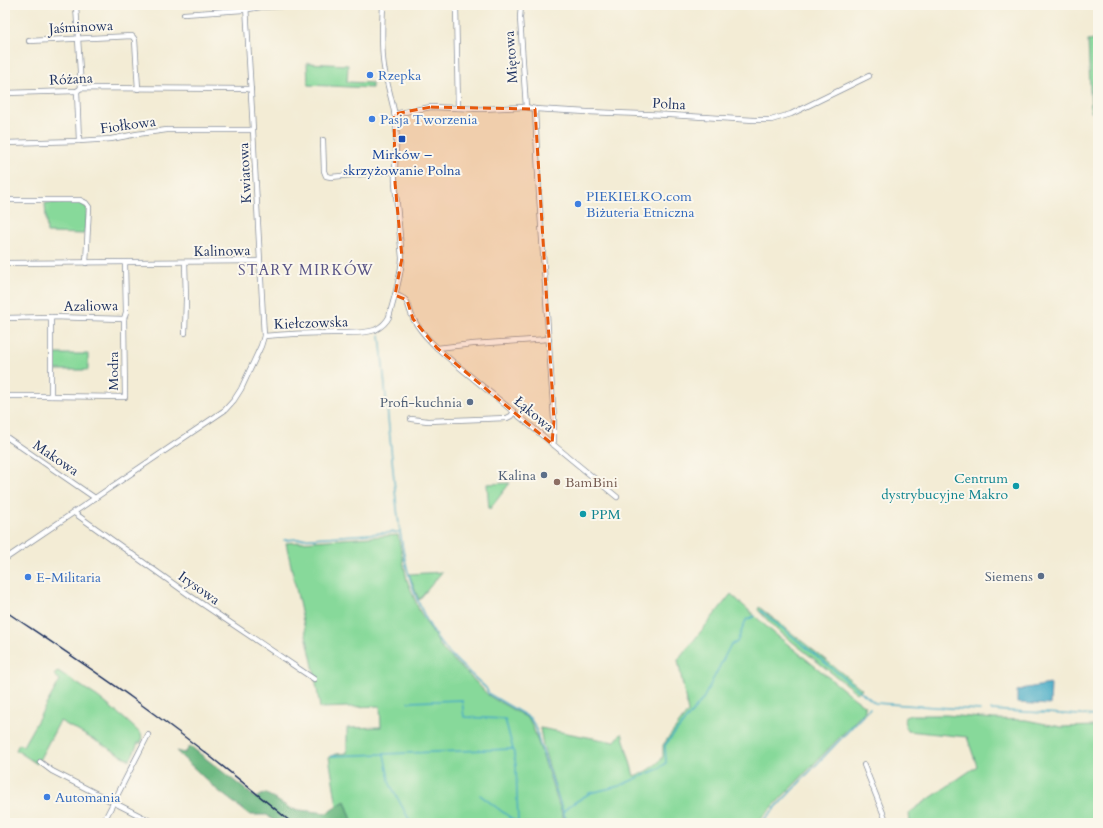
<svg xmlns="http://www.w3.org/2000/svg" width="1103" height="828" font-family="Cardo,serif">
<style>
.green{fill:#87d99a;stroke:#51847c}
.forest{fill:#6db982;stroke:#447470}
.water{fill:#45aac5;stroke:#306c92}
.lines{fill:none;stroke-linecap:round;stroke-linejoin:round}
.stream{stroke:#45aac5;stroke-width:1.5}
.street-casing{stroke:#878e9a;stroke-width:6}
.street{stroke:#fff;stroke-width:4.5}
.rail{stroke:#1b2f5e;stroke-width:1.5}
.marked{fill:#e8590c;fill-opacity:0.2;stroke:#e8590c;stroke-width:3;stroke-dasharray:8 5;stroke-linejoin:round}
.shop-dot{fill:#3f7fe0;stroke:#fbf7ec;stroke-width:1.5}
.transit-dot{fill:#1a4fb4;stroke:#fbf7ec;stroke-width:1.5}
.service-dot{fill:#5c6f8a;stroke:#fbf7ec;stroke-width:1.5}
.education-dot{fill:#8d6e63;stroke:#fbf7ec;stroke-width:1.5}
.culture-dot{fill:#0f9aa8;stroke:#fbf7ec;stroke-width:1.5}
.labels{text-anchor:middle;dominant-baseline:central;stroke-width:4;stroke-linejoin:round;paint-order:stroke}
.street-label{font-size:14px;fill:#1b2f5e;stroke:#fbf7ec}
.shop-label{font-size:14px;fill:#366cbe;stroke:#fbf7ec;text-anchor:start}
.transit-label{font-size:14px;fill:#164399;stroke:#fbf7ec}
.service-label{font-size:14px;fill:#4e5e75;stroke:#fbf7ec;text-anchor:end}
.culture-label{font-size:14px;fill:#0d838f;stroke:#fbf7ec;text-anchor:end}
.education-label{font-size:14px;fill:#785e54;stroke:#fbf7ec;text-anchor:start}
.neighbourhood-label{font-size:15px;letter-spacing:1px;fill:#595586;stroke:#fbf7ec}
</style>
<rect width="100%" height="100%" fill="#fbf7ec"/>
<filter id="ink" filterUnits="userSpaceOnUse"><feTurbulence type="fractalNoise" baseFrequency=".025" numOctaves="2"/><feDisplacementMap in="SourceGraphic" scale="8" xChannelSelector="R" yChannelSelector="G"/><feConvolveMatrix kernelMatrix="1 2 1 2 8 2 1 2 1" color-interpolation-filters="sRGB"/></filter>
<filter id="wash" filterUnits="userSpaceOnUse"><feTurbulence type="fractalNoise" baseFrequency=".012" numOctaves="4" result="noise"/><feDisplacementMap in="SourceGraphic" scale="16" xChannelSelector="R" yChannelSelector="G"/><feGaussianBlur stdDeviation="0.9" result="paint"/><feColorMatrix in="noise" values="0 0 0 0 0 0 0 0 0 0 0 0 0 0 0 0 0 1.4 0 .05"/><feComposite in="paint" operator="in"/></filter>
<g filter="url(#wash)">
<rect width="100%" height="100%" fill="#f3ecd5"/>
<g class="green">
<path d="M 1098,39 L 1098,112 L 1091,112 L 1088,40 Z"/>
<path d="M 307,63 L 348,65 L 347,82 L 372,83 L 372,88 L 308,85 Z"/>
<path d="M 76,202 L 82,203 L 87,208 L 87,218 L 84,234 L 47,233 L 45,203 Z"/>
<path d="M 54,354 L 88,354 L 88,370 L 55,370 L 54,369 Z"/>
<path d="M 510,483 L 489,510 L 487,484 Z"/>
<path d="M 398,535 L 407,580 L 419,610 L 442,649 L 473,679 L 489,696 L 529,719 L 534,730 L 565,823 L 353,823 L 345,801 L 337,806 L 329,757 L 336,754 L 347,753 L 347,728 L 381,727 L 380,706 L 320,708 L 314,671 L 286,543 Z"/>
<path d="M 442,572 L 419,600 L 409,574 Z"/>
<path d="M 731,594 L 769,629 L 854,698 L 865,706 L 865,711 L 757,823 L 566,823 L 543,746 L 540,728 L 614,742 L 622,733 L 634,776 L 649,770 L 661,760 L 663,756 L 663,745 L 688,712 L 678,660 Z"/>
<path d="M 759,607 L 862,689 L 857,693 L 776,629 L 758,610 Z"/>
<path d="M 58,671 L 98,697 L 126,720 L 141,734 L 142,739 L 141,743 L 138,743 L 130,760 L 60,721 L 37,764 L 16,750 L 19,744 L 23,746 L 60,680 L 54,675 Z"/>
<path d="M 911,715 L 946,715 L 994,719 L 1026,720 L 1061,727 L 1098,726 L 1098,823 L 910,823 L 909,813 L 920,805 L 977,766 L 967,737 L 908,731 C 906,727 903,722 905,717 Z"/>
</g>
<path class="forest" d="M 190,746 L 256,798 L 265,793 L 291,809 L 327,813 L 345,801 L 353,823 L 276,823 L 267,815 L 250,815 L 216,789 L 176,751 L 185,753 Z"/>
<path class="water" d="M 1051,684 L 1050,705 L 1017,703 L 1017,691 L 1026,688 Z"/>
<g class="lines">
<g class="stream">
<path d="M 380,335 C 384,377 388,418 392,459 C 398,521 401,582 436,636 C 449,656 468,671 486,688 L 489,694 L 530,718 L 537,730 L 538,738 L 563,812 L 568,823"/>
<path d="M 284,540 L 398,532"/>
<path d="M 761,611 L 875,703 L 980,710"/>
<path d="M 408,702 L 462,700 L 464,717 L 505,719 L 513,749"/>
<path d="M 991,710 L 1098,716"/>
<path d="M 384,754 L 390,784 L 411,823"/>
<path d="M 331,756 L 513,749 L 516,766 L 518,823"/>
<path d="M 480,795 L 504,813 L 517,822"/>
<path d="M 563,812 L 569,806 L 590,793 L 619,786 L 658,769 L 666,763 L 665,745 L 703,699 L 730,646 L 737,642 L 746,620 L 755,616"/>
<path d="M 761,823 L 870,708"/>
</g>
</g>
</g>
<g filter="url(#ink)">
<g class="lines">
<defs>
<g id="street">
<path d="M 76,5 L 81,88"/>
<path d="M 456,5 L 458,108"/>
<path d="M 521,5 L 520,18 L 526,107"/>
<path d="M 184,14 L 243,10 L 261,7 L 307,5"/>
<path d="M 29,41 L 132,36 L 133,37 L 135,40 L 138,89"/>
<path d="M 77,91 L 79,141"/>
<path d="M 5,93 L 77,91 L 81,88 L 251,89"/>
<path d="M 535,109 L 539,194 L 554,420 L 554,441 L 552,444"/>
<path d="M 394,114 L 431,107 L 481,109 L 526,107 L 535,109 L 587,112 L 670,115 L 754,120 L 771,120 L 791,114 L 869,76"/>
<path d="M 323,140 L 324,171 L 326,176 L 331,177 L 394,171"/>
<path d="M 5,143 L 79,141 L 111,139 L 137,134 L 167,130 L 253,130"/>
<path d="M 5,200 L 80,200 L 86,203 L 89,207 L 86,263"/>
<path d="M 5,263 L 260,261"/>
<path d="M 395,295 C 413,300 406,307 414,320 C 423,336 438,349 452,361 L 617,497"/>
<path d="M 51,317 L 51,396"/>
<path d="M 5,318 L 51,317 L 124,319 L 126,312 L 125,263"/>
<path d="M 185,333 L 186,299 L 185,262"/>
<path d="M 264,336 C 286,334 309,333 332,333 C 346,333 362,334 375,330 C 381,327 386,323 389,317 C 394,298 401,278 402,258 L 395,183 C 394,162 398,142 396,121 C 393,103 387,85 384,67 C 381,47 382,25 383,5"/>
<path d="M 437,348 L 473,344 L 549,339"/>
<path d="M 5,396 L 45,396 L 125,397 L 124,319"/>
<path d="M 411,419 L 428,421 L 507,418 L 511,416 L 514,412"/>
<path d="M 5,436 L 95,498"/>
<path d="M 73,512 L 192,597 L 314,679"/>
<path d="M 5,559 L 225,410 L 234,400 L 241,389 L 261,346 L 264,336 L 253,130 L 246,5"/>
<path d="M 40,762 L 52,771 L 154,823"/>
<path d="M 864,765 L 887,823"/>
<path d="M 103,823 L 148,735"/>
</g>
</defs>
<use href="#street" class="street-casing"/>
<use href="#street" class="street"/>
<path class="rail" d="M 5,611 C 48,640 92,669 135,700 C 189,739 241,780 292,823"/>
</g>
</g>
<path class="marked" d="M 431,107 L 535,109 L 554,420 L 552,444 L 437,348 L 413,319 L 407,300 L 395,295 L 402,258 L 395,183 L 394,114 Z"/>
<g class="shop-dot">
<circle cx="370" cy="75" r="4"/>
<circle cx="372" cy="119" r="4"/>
<circle cx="578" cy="204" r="4"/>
<circle cx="28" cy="577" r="4"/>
<circle cx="47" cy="797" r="4"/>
</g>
<rect class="transit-dot" x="398" y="135" width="8" height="8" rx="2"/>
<g class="service-dot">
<circle cx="470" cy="402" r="4"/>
<circle cx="544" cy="475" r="4"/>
<circle cx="1041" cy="576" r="4"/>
</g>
<circle class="education-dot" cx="557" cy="482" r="4"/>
<g class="culture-dot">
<circle cx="1016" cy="486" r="4"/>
<circle cx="583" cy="514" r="4"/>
</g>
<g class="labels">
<g class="street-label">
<text transform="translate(81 27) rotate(-3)">Jaśminowa</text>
<text transform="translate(511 57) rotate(-94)">Miętowa</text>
<text transform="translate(71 79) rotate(-3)">Różana</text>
<text transform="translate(669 104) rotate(3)">Polna</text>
<text transform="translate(128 125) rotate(-8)">Fiołkowa</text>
<text transform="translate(245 173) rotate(-93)">Kwiatowa</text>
<text transform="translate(222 251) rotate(-1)">Kalinowa</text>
<text transform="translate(91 306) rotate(-1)">Azaliowa</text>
<text transform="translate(311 323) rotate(-2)">Kiełczowska</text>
<text transform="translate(113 371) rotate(-90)">Modra</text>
<text transform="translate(534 414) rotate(40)">Łąkowa</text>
<text transform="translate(56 458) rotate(34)">Makowa</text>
<text transform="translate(199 588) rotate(35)">Irysowa</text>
</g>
<g class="shop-label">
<text x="378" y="75">Rzepka</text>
<text x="380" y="119">Pasja Tworzenia</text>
<text x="586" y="196">PIEKIELKO.com<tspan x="586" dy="16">Biżuteria Etniczna</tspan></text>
<text x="36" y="577">E-Militaria</text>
<text x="55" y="797">Automania</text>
</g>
<g class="transit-label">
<text x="402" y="154">Mirków –<tspan x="402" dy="16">skrzyżowanie Polna</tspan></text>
</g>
<g class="service-label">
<text x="462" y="402">Profi-kuchnia</text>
<text x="536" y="475">Kalina</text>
<text x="1033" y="576">Siemens</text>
</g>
<g class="culture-label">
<text x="1008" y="478">Centrum<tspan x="1008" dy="16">dystrybucyjne Makro</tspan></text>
<text x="591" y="514" text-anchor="start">PPM</text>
</g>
<g class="education-label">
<text x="565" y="482">BamBini</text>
</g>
<g class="neighbourhood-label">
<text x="306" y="270">STARY MIRKÓW</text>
</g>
</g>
<rect width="1103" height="828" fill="none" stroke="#fbf7ec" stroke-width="20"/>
</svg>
